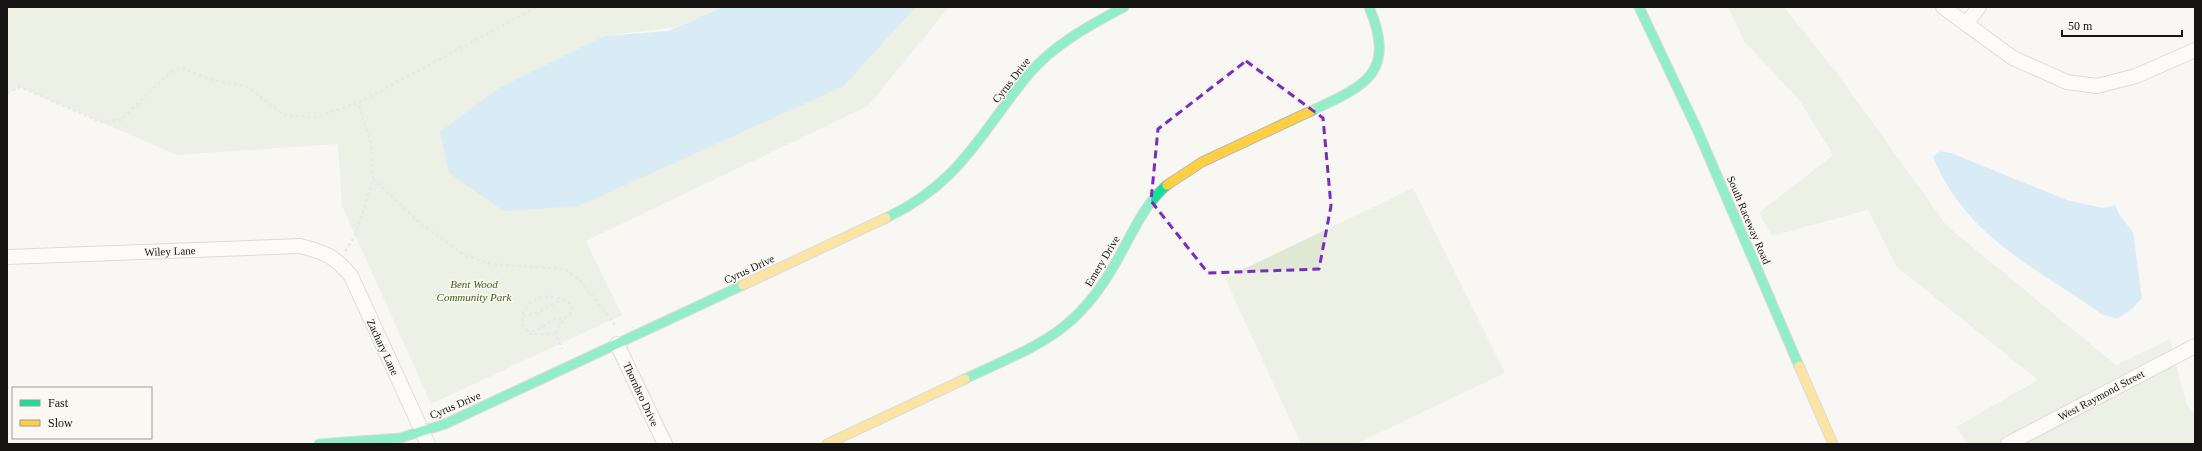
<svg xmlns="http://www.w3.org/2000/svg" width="2202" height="451" font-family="'Times New Roman',serif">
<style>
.green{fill:#dee8d2}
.water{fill:#b2ddf6}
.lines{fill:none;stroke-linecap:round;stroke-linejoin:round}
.street-casing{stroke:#bab8b6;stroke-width:16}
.fast-casing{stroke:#bab8b6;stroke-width:11}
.slow-casing{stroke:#bab8b6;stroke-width:11}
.path{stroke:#d5d5d5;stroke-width:2.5;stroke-dasharray:3 3;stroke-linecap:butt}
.street{stroke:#fefefd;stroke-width:14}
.fast{stroke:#16e098;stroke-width:9}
.slow{stroke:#ffcf43;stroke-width:9}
.marked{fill:none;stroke:#7b2cbf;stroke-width:3;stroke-dasharray:8 5;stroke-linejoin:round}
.labels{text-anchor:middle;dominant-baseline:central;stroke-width:3;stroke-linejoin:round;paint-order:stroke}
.street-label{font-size:11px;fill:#151412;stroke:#fbf7f2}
.park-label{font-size:11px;font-style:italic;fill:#3e6315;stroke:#fbf7f2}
</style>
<rect width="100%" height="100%" fill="#f9f7f4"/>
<g class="green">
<path d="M 7,7 L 723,7 L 676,27 L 604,36 L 844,86 L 916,7 L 949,7 L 868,106 L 586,241 L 622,315 L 431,404 L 342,206 L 338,144 L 177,155 L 20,87 L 7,93 Z"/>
<path d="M 1728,7 L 1784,7 L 1837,73 L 1947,226 L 2116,365 L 2170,339 L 2186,403 L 2195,414 L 2195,444 L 1969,444 L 1956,427 L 2038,380 L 1896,266 L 1868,210 L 1772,236 L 1759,213 L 1833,155 L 1800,101 L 1744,41 Z"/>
<path d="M 1413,188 L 1505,373 L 1356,444 L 1301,444 L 1225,278 Z"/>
</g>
<g class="water">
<path d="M 723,7 L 916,7 L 844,86 L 579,206 L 503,211 L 449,173 L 440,132 L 497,89 L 604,36 L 668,31 Z"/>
<path d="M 1940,151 L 1951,153 L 2067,200 L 2103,208 L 2115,205 L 2119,214 L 2133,232 L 2142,298 L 2132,309 L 2117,319 L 2101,314 C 2035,267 1966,237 1933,157 Z"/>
</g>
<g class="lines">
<defs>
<g id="street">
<path d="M 1943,7 L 2013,58 L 2067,82 L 2097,86 L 2136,76 L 2195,50"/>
<path d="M 1966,24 L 1979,7"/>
<path d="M 7,257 L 300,246 C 324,252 335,256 351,276 L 428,444"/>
<path d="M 617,344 L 665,444"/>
<path d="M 2008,444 L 2195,346"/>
</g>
<g id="fast">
<path d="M 1639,7 L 1696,127 L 1799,366"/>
<path d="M 1311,111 C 1365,86 1397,73 1369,7"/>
<path d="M 886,218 C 960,183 979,135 1028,75 C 1053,45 1090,25 1124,7"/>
<path d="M 965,379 C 1032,347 1073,336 1112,269 C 1129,241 1142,206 1167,185"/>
<path d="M 319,444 L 400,438 L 445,424 L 743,285"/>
</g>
<g id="slow">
<path d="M 1167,185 L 1202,162 L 1311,111"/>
<path d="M 743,285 L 886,218"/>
<path d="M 1799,366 L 1833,444"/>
<path d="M 827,444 L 965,379"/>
</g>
</defs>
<use href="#street" class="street-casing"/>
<use href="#fast" class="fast-casing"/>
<use href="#slow" class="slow-casing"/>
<g class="path">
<path d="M 7,93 L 20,87 L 101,122 L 121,120 L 169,73 L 181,68 L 212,80 L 248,87 L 284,115 L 316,117 L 358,103 L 537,7"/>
<path d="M 373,179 L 420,223 L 466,256 L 492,264 L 565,269 L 580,280 L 615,325"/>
<path d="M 345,251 L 355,236 L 373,179 L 371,144 L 358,103"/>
<path d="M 523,316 L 536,313 L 561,300"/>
<path d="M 526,331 L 536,331 L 557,318 L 565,319"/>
<path d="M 556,334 L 530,334 L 523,326 C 517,295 560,288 572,307 L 572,312 L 563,320 L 556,334 L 562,349"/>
</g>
<use href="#street" class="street"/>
<use href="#fast" class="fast"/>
<use href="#slow" class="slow"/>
</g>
<path d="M0 0H2202V451H0ZM 1246,61 L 1323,118 L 1331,206 L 1319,269 L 1208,273 L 1151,201 L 1158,129 Z" fill="#f9f7f4" fill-opacity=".55" fill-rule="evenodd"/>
<path class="marked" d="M 1246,61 L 1323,118 L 1331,206 L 1319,269 L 1208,273 L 1151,201 L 1158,129 Z"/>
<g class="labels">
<g class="street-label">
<text transform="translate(1011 80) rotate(-52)">Cyrus Drive</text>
<text transform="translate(1749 220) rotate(67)">South Raceway Road</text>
<text transform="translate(170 251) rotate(-2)">Wiley Lane</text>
<text transform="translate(1102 261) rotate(-59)">Emery Drive</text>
<text transform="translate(749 269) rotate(-25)">Cyrus Drive</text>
<text transform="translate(383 347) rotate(65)">Zachary Lane</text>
<text transform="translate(641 394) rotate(65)">Thornbro Drive</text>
<text transform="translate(2101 395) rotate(-28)">West Raymond Street</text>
<text transform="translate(455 405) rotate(-23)">Cyrus Drive</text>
</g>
<g class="park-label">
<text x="474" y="284">Bent Wood<tspan x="474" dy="13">Community Park</tspan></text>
</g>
</g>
<rect width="2202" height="451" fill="none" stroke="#151412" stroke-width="16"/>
<rect x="12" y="387" width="140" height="52" fill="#fbf7f2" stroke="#9f9c98"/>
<rect x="20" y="400" width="20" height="6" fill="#16e098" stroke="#9f9c98"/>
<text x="48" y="407" font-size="12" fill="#151412">Fast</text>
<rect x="20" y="420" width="20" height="6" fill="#ffcf43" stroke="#9f9c98"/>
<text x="48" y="427" font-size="12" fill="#151412">Slow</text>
<path d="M2062 30v6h120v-6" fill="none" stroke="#151412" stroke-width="2"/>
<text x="2068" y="30" font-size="12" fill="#151412" stroke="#fbf7f2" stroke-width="3" paint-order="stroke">50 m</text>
</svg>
